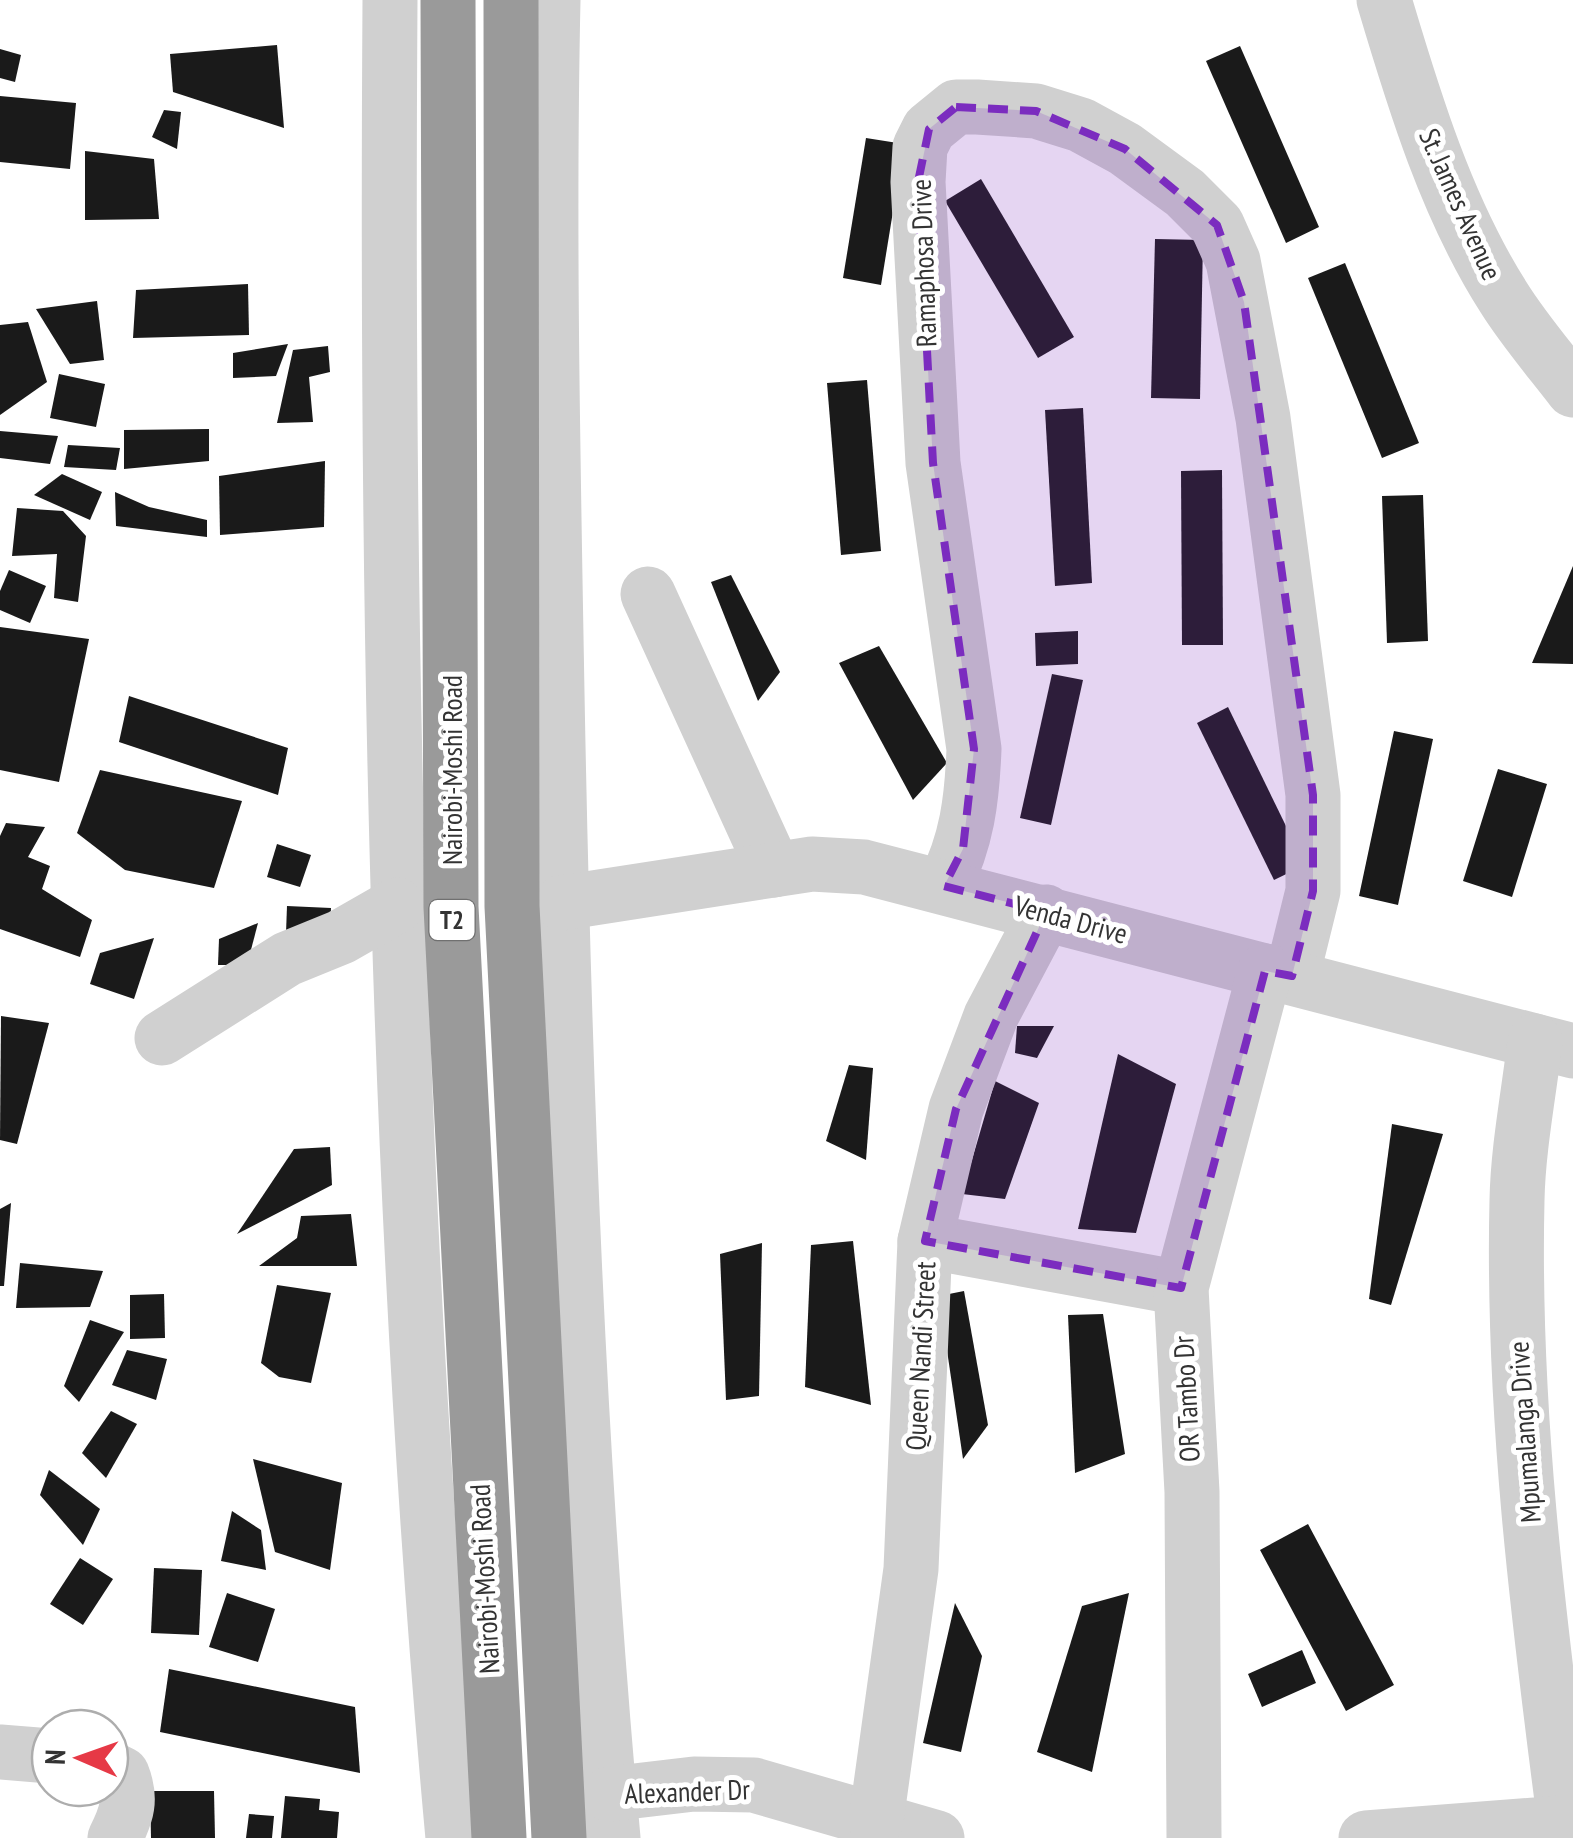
<svg xmlns="http://www.w3.org/2000/svg" width="1573" height="1838" font-family="'PT Sans Narrow',sans-serif">
<style>
.building{fill:#1a1a1a}
.lines{fill:none;stroke-linecap:round;stroke-linejoin:round}
.minor{stroke:#d0d0d0;stroke-width:55}
.highway{stroke:#9a9a9a;stroke-width:55}
.marked{fill:#7b2cbf;fill-opacity:0.2;stroke:#7b2cbf;stroke-width:8;stroke-dasharray:20 12;stroke-linejoin:round}
.labels{text-anchor:middle;dominant-baseline:central;stroke-width:10;stroke-linejoin:round;paint-order:stroke}
.shield{fill:#fff;stroke:#707070;stroke-width:2.5}
.shield-label{font-size:25px;font-weight:bold;fill:#333}
.street-label{font-size:28px;fill:#333;stroke:#fff}
</style>
<rect width="100%" height="100%" fill="#fff"/>
<g class="building">
<path d="M 277,45 L 284,128 L 173,92 L 170,54 Z"/>
<path d="M 1240,46 L 1319,227 L 1286,243 L 1206,61 Z"/>
<path d="M 0,49 L 21,55 L 15,82 L 0,78 Z"/>
<path d="M 0,96 L 76,103 L 70,169 L 0,162 Z"/>
<path d="M 164,110 L 181,112 L 177,149 L 152,137 Z"/>
<path d="M 866,138 L 904,144 L 881,285 L 843,278 Z"/>
<path d="M 85,151 L 154,159 L 159,219 L 85,220 Z"/>
<path d="M 981,179 L 1074,337 L 1038,358 L 945,201 Z"/>
<path d="M 1155,239 L 1203,240 L 1200,399 L 1151,398 Z"/>
<path d="M 1345,263 L 1419,443 L 1382,458 L 1308,278 Z"/>
<path d="M 248,284 L 249,335 L 133,338 L 136,290 Z"/>
<path d="M 97,301 L 104,360 L 70,364 L 36,309 Z"/>
<path d="M 28,322 L 47,382 L 0,415 L 0,325 Z"/>
<path d="M 288,344 L 276,376 L 233,378 L 233,353 Z"/>
<path d="M 328,346 L 330,372 L 309,377 L 313,422 L 277,423 L 293,350 Z"/>
<path d="M 59,374 L 105,384 L 96,427 L 50,418 Z"/>
<path d="M 867,380 L 881,551 L 841,555 L 827,383 Z"/>
<path d="M 1083,408 L 1092,583 L 1055,586 L 1045,410 Z"/>
<path d="M 209,429 L 209,461 L 124,469 L 124,430 Z"/>
<path d="M 0,431 L 58,436 L 50,464 L 0,458 Z"/>
<path d="M 68,445 L 120,448 L 116,470 L 64,467 Z"/>
<path d="M 325,461 L 324,527 L 220,535 L 219,476 Z"/>
<path d="M 1222,470 L 1223,645 L 1182,645 L 1181,471 Z"/>
<path d="M 62,474 L 102,492 L 90,520 L 34,495 Z"/>
<path d="M 115,492 L 149,507 L 207,520 L 207,537 L 116,526 Z"/>
<path d="M 1423,495 L 1428,641 L 1387,643 L 1382,496 Z"/>
<path d="M 17,508 L 63,511 L 86,536 L 78,602 L 54,598 L 57,554 L 12,556 Z"/>
<path d="M 1573,566 L 1573,664 L 1532,663 Z"/>
<path d="M 9,570 L 46,586 L 30,623 L 0,610 L 0,591 Z"/>
<path d="M 731,575 L 780,672 L 758,701 L 711,582 Z"/>
<path d="M 0,627 L 89,639 L 59,782 L 0,770 Z"/>
<path d="M 1078,631 L 1078,664 L 1036,666 L 1035,633 Z"/>
<path d="M 879,646 L 947,763 L 913,800 L 839,663 Z"/>
<path d="M 1052,674 L 1083,680 L 1051,825 L 1020,818 Z"/>
<path d="M 129,696 L 288,748 L 278,795 L 119,742 Z"/>
<path d="M 1228,707 L 1305,865 L 1274,880 L 1197,723 Z"/>
<path d="M 1394,731 L 1433,739 L 1398,905 L 1359,896 Z"/>
<path d="M 1498,769 L 1547,784 L 1512,897 L 1463,881 Z"/>
<path d="M 100,770 L 242,801 L 214,888 L 125,870 L 77,833 Z"/>
<path d="M 6,823 L 45,827 L 28,857 L 50,866 L 42,889 L 92,920 L 80,957 L 0,929 L 0,836 Z"/>
<path d="M 277,844 L 311,855 L 300,887 L 267,877 Z"/>
<path d="M 287,906 L 331,908 L 330,934 L 286,933 Z"/>
<path d="M 258,923 L 247,965 L 218,965 L 219,939 Z"/>
<path d="M 154,938 L 134,999 L 90,984 L 100,953 Z"/>
<path d="M 1,1016 L 49,1023 L 17,1144 L 0,1140 Z"/>
<path d="M 1017,1026 L 1054,1026 L 1037,1058 L 1015,1053 Z"/>
<path d="M 1118,1054 L 1176,1084 L 1136,1233 L 1078,1229 Z"/>
<path d="M 849,1065 L 873,1068 L 866,1160 L 826,1141 Z"/>
<path d="M 995,1081 L 1039,1103 L 1005,1199 L 962,1194 Z"/>
<path d="M 1392,1124 L 1443,1134 L 1391,1305 L 1369,1299 Z"/>
<path d="M 330,1147 L 332,1185 L 237,1234 L 294,1149 Z"/>
<path d="M 11,1203 L 4,1286 L 0,1286 L 0,1209 Z"/>
<path d="M 351,1214 L 357,1266 L 259,1266 L 297,1238 L 301,1216 Z"/>
<path d="M 853,1241 L 871,1405 L 805,1387 L 811,1245 Z"/>
<path d="M 762,1243 L 759,1396 L 726,1400 L 720,1254 Z"/>
<path d="M 20,1263 L 103,1271 L 90,1307 L 16,1308 Z"/>
<path d="M 277,1285 L 331,1293 L 311,1383 L 279,1377 L 261,1363 Z"/>
<path d="M 964,1291 L 988,1425 L 963,1459 L 939,1296 Z"/>
<path d="M 164,1294 L 165,1338 L 130,1339 L 130,1295 Z"/>
<path d="M 1103,1314 L 1125,1454 L 1075,1473 L 1068,1315 Z"/>
<path d="M 90,1320 L 124,1332 L 79,1402 L 64,1386 Z"/>
<path d="M 127,1350 L 167,1359 L 156,1400 L 112,1385 Z"/>
<path d="M 111,1411 L 137,1424 L 106,1478 L 82,1453 Z"/>
<path d="M 253,1459 L 342,1483 L 330,1570 L 275,1552 Z"/>
<path d="M 49,1470 L 100,1509 L 83,1545 L 40,1495 Z"/>
<path d="M 232,1511 L 261,1530 L 266,1570 L 221,1561 Z"/>
<path d="M 1308,1524 L 1394,1685 L 1346,1711 L 1260,1550 Z"/>
<path d="M 80,1558 L 113,1579 L 83,1625 L 50,1604 Z"/>
<path d="M 154,1568 L 202,1570 L 199,1635 L 151,1633 Z"/>
<path d="M 227,1593 L 275,1609 L 258,1662 L 209,1647 Z"/>
<path d="M 1129,1593 L 1092,1772 L 1037,1752 L 1082,1606 Z"/>
<path d="M 955,1603 L 982,1656 L 961,1752 L 923,1743 Z"/>
<path d="M 1302,1650 L 1316,1683 L 1262,1707 L 1248,1674 Z"/>
<path d="M 169,1669 L 355,1707 L 360,1773 L 160,1732 Z"/>
<path d="M 150,1791 L 214,1791 L 215,1838 L 151,1838 Z"/>
<path d="M 285,1796 L 320,1799 L 319,1810 L 339,1812 L 337,1838 L 281,1838 Z"/>
<path d="M 249,1814 L 274,1816 L 272,1838 L 246,1838 Z"/>
</g>
<g class="lines">
<g class="minor">
<path d="M 390,0 C 386,613 397,1227 453,1838"/>
<path d="M 553,0 C 548,231 553,462 557,693 C 564,1075 578,1457 613,1838"/>
<path d="M 1384,0 C 1414,101 1447,209 1504,298 C 1524,330 1550,360 1573,390"/>
<path d="M 648,594 L 774,870"/>
<path d="M 944,886 C 967,841 972,800 974,749 L 933,463 L 918,182 L 920,147 L 929,129 L 956,107 L 977,107 L 1036,111 L 1081,125 L 1125,149 L 1185,193 L 1217,225 L 1233,261 L 1263,418 L 1313,795 L 1313,891 L 1292,976"/>
<path d="M 561,903 L 812,864 L 864,867 L 1573,1051"/>
<path d="M 162,1038 L 287,959 L 341,937 L 397,905"/>
<path d="M 1535,1041 C 1529,1093 1518,1148 1517,1200 C 1512,1409 1538,1616 1565,1823"/>
<path d="M 925,1241 L 1181,1288"/>
<path d="M 0,1752 L 50,1756"/>
<path d="M 110,1768 L 122,1774 C 132,1799 127,1814 115,1838"/>
<path d="M 609,1794 L 694,1784 L 754,1785 L 937,1838"/>
<path d="M 876,1821 L 911,1569 L 925,1241 L 956,1109 L 991,1016 L 1046,912"/>
<path d="M 1194,1838 L 1192,1492 L 1181,1288 L 1265,971"/>
<path d="M 1366,1838 L 1573,1822"/>
</g>
<g class="highway">
<path d="M 448,0 L 451,907 L 499,1838"/>
<path d="M 511,0 L 512,906 L 559,1838"/>
</g>
</g>
<path class="marked" d="M 956,107 L 1036,111 L 1125,149 L 1217,225 L 1244,302 L 1313,795 L 1313,891 L 1292,976 L 1265,971 L 1181,1288 L 925,1241 L 956,1109 L 1046,912 L 944,886 L 963,849 L 974,749 L 933,463 L 918,182 L 929,129 Z"/>
<g class="labels">
<rect class="shield" x="429.5" y="900" width="45" height="40" rx="8"/>
<g class="shield-label">
<text x="452" y="920">T2</text>
</g>
<g class="street-label">
<text transform="translate(1461 204) rotate(66)">St. James Avenue</text>
<text transform="translate(923 263) rotate(-92)">Ramaphosa Drive</text>
<text transform="translate(451 770) rotate(-90)">Nairobi-Moshi Road</text>
<text transform="translate(1071 919) rotate(15)">Venda Drive</text>
<text transform="translate(920 1356) rotate(-87)">Queen Nandi Street</text>
<text transform="translate(1186 1399) rotate(-93)">OR Tambo Dr</text>
<text transform="translate(1524 1432) rotate(-94)">Mpumalanga Drive</text>
<text transform="translate(484 1579) rotate(-93)">Nairobi-Moshi Road</text>
<text transform="translate(687 1791) rotate(-2)">Alexander Dr</text>
</g>
</g>
<g transform="translate(80 1758) rotate(272)"><circle r="48" fill="#ffffff" stroke="#adadad" stroke-width="2.5"/>
<path d="M0-8L18 38L0 25L-18 38Z" fill="#e63946"/>
<text y="-15" font-size="28" font-weight="bold" text-anchor="middle" fill="#333333">N</text>
</g>
</svg>
